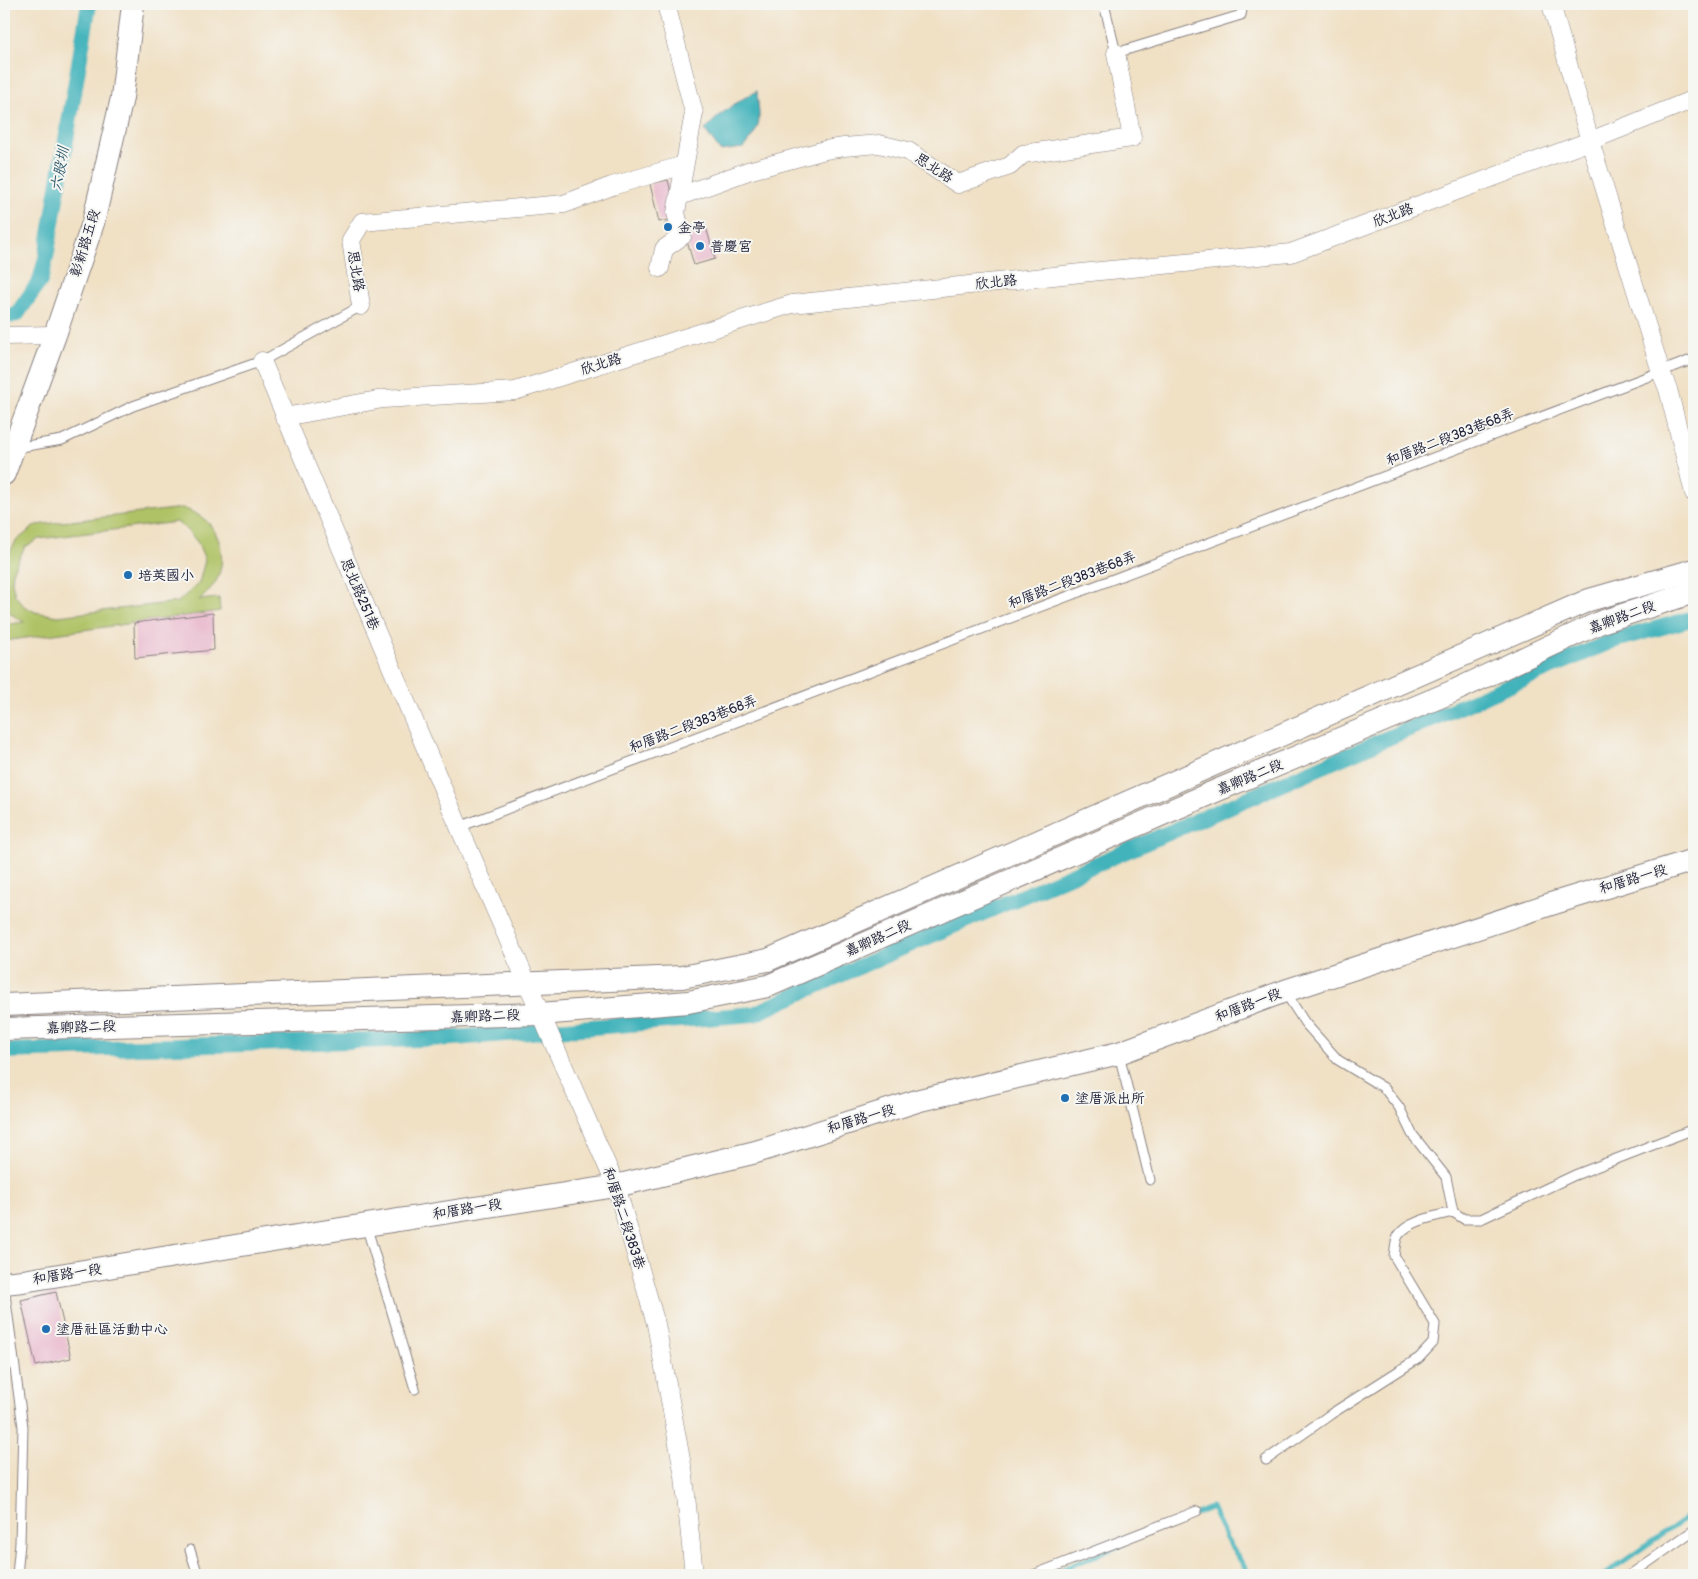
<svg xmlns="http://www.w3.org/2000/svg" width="1698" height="1579" font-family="Pangolin,'LXGW WenKai TC',sans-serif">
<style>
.green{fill:#afc265;stroke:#687250;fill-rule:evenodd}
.water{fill:#43b3bb;stroke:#326a7b}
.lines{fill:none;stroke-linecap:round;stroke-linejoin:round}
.stream{stroke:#43b3bb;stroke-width:5}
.canal{stroke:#43b3bb;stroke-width:16}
.building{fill:#e7b0c8}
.service-casing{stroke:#898180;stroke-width:11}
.minor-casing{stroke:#898180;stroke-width:19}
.tertiary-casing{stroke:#898180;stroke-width:24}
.service{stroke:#fff;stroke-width:9}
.minor{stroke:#fff;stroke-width:18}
.tertiary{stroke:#fff;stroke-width:22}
.poi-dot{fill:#1f6fb2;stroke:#f6f6f2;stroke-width:2}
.labels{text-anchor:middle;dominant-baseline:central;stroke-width:4;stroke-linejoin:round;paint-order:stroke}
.street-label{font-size:14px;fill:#22223b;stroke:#f6f6f2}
.poi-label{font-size:14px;fill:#22223b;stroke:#f6f6f2;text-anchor:start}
.water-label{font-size:15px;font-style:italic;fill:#2f5c6e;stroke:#f6f6f2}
</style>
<rect width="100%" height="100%" fill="#f6f6f2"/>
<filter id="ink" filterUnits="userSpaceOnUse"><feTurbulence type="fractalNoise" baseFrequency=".02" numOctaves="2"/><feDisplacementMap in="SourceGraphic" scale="10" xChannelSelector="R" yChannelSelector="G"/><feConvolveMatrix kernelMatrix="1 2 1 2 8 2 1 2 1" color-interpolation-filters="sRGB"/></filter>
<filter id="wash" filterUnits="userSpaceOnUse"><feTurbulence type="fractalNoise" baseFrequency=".0096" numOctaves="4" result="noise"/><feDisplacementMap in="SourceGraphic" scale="20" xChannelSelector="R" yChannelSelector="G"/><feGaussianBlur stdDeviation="1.12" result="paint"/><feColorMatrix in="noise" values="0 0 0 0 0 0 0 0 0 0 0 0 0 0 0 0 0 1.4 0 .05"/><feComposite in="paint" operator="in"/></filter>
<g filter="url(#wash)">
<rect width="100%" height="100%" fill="#f0e0c4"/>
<path class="green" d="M 183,508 C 190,511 198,514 204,519 C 222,533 227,563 215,583 C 211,589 204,595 199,600 L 219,598 L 220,611 L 4,641 L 4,625 L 24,622 L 11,614 L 4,601 L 4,562 L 16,541 L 36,525 ZM 177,522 L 189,532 L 198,543 L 205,560 L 199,583 L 178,602 L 58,616 L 35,612 L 24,606 L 15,595 L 12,582 L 13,570 L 25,547 L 39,539 Z"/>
<path class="water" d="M 757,91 C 759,121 764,124 743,148 L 720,151 L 705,130 C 720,113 737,101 757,91 Z"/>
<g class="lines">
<g class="stream">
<path d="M 1196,1514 L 1212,1507 L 1225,1537 L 1250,1575"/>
<path d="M 1048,1575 L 1124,1544"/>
<path d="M 1604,1575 L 1694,1512"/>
</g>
<g class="canal">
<path d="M 4,317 L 17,314 L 40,281 L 46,258 L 89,4"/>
<path d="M 4,1051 L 455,1038 L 754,1014 L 856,968 L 1612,641 L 1694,618"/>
</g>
</g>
<g id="blocks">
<g class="building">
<path d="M 668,180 L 677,218 L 659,222 L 650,184 Z"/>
<circle cx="668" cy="227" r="4"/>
<path d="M 706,227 L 715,259 L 694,265 L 685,234 Z"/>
<path d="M 213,613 L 214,650 L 135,658 L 134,623 Z"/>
<path d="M 56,1292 L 71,1358 L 36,1366 L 21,1300 Z"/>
</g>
</g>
</g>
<g filter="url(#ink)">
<use href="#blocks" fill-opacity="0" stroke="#898180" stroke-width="1"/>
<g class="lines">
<defs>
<g id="service">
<path d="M 1104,4 L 1116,53 L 1241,15 L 1243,4"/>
<path d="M 15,448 L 62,440 L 133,406 L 262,361 L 361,306"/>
<path d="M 459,827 L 1694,359"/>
<path d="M 1285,992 L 1305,1023 L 1338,1060 L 1384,1088 L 1399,1107 L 1412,1134 L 1446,1177 L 1453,1212 L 1464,1219 L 1481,1219 L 1575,1175 L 1694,1129"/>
<path d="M 1119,1054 L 1150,1180"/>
<path d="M 366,1225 L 415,1389"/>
<path d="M 4,1287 L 23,1427 L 20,1543 L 17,1575"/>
<path d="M 1266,1460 L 1331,1414 L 1419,1358 L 1433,1343 L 1435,1324 L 1394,1256 C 1395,1251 1395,1241 1398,1236 C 1407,1221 1437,1216 1453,1212"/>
<path d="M 190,1550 L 198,1575"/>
<path d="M 1033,1575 L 1197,1511"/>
<path d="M 1630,1575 L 1694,1530"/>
</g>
<g id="minor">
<path d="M 1551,4 L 1590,141 L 1661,372 L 1668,389 L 1694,493"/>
<path d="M 680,196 L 748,171 L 825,150 L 844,147 L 879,144 L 908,151 L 958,184 L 1010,166 L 1023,154 L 1132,138 L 1116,53"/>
<path d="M 660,268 L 664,249 L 682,236 L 676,213 L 694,113 L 666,4"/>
<path d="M 361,306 L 351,240 L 362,222 L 564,204 L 612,186 L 684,165"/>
<path d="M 4,336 L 55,335"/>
<path d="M 262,361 L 459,827 L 616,1186 L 656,1324 L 684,1476 L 694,1575"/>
<path d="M 284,417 L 383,399 L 515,391 L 792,304 L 1100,271 L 1291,253 L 1590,141 L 1694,99"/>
</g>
<g id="tertiary">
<path d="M 4,474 L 55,335 L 93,223 L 122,98 L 133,4"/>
<path d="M 4,1005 L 682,977 L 768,960 L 1589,600 L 1694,570"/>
<path d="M 4,1029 L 540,1014 L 688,1002 L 768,986 L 1218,790 L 1454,691 L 1601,622 L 1694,592"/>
<path d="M 4,1283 L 23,1281 L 315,1233 L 616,1186 L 756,1152 L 920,1100 L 1119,1053 L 1285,991 L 1551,904 L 1694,860"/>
</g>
</defs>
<use href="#service" class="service-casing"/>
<use href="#minor" class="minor-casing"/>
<use href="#tertiary" class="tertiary-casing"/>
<use href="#service" class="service"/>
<use href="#minor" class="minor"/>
<use href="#tertiary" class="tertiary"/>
</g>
</g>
<g class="poi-dot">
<circle cx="668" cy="227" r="5"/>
<circle cx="700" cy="246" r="5"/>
<circle cx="128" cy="575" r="5"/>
<circle cx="1065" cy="1098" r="5"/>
<circle cx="46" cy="1329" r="5"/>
</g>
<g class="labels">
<g class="street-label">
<text transform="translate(934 168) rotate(33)">思北路</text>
<text transform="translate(1393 215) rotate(-21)">欣北路</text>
<text transform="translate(85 243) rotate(-73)">彰新路五段</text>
<text transform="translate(356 271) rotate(81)">思北路</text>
<text transform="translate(996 282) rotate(-6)">欣北路</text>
<text transform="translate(601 364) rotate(-17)">欣北路</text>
<text transform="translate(1450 437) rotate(-21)">和厝路二段383巷68弄</text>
<text transform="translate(1072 580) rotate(-21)">和厝路二段383巷68弄</text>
<text transform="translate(360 594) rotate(67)">思北路251巷</text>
<text transform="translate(1622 617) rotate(-20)">嘉卿路二段</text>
<text transform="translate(693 724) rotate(-21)">和厝路二段383巷68弄</text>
<text transform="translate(1250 777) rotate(-23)">嘉卿路二段</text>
<text transform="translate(1633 879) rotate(-17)">和厝路一段</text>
<text transform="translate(878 938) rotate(-24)">嘉卿路二段</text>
<text transform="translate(1248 1005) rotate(-21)">和厝路一段</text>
<text transform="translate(485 1016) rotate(-2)">嘉卿路二段</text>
<text transform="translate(81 1027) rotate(-2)">嘉卿路二段</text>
<text transform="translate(861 1119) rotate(-17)">和厝路一段</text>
<text transform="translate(467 1209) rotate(-9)">和厝路一段</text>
<text transform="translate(624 1218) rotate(72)">和厝路二段383巷</text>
<text transform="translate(67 1274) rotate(-9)">和厝路一段</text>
</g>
<g class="poi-label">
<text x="678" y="227">金亭</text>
<text x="710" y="246">普慶宮</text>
<text x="138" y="575">培英國小</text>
<text x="1075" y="1098">塗厝派出所</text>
<text x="56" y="1329">塗厝社區活動中心</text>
</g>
<g class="water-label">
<text transform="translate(60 169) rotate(-80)">六股圳</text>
</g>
</g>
<rect width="1698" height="1579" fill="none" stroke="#f6f6f2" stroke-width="20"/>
</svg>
